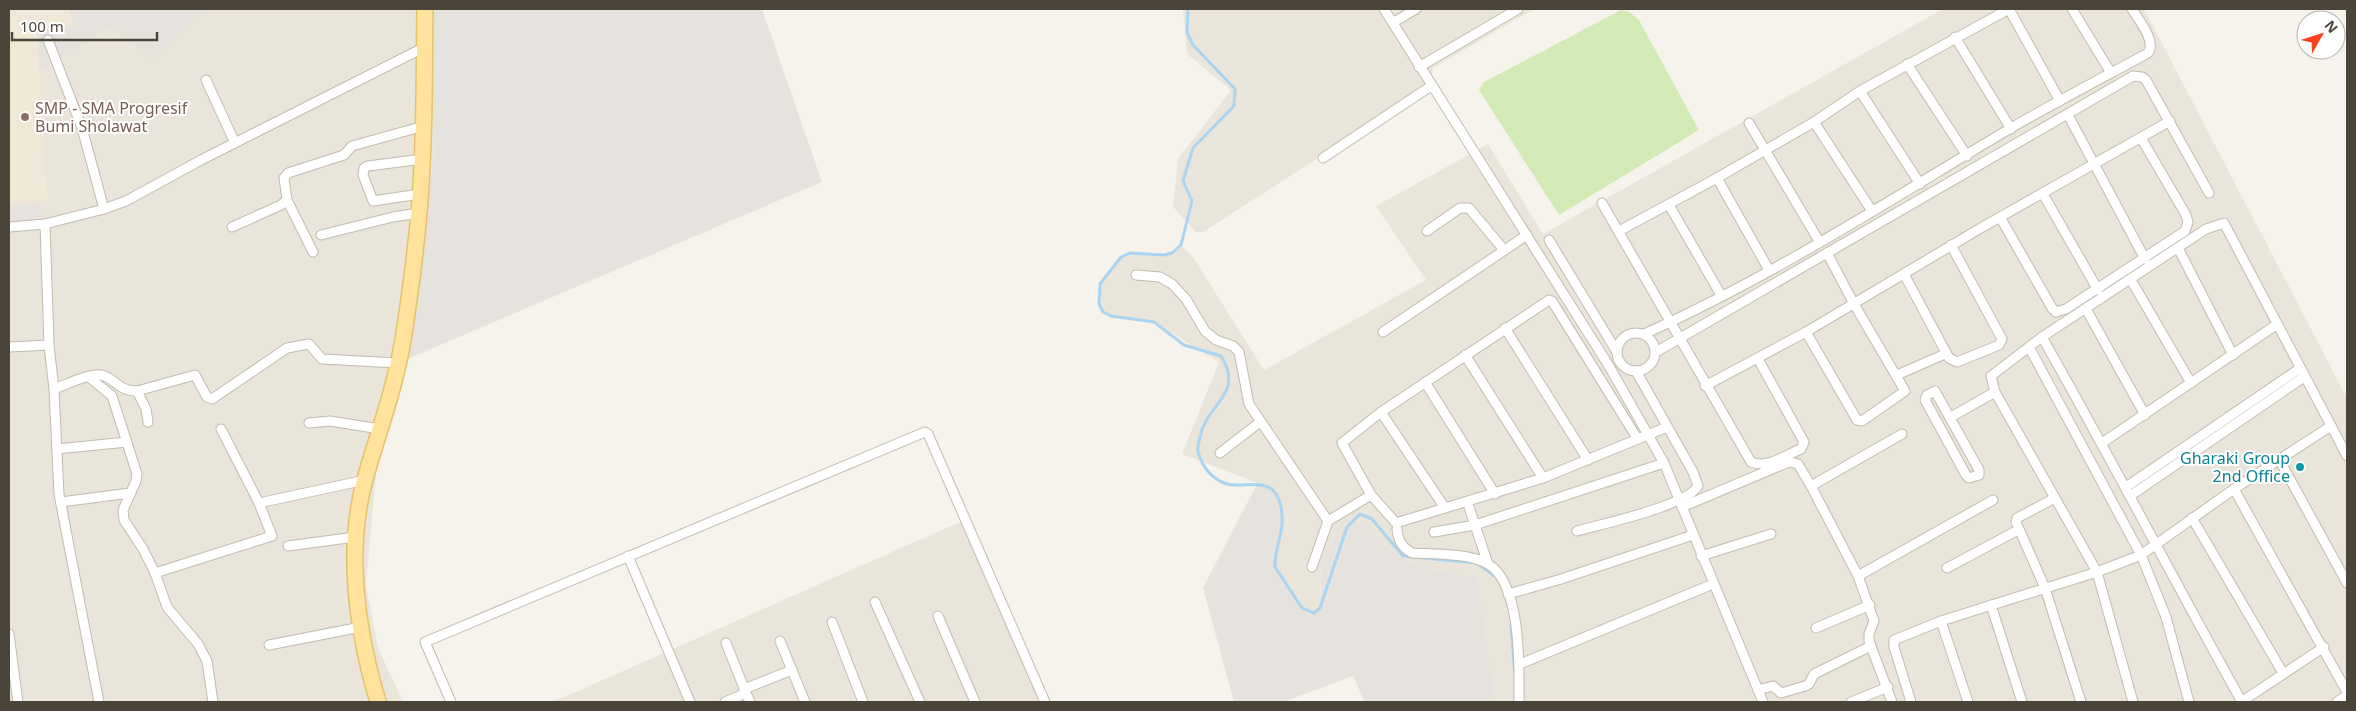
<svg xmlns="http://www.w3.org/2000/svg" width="2356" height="711" font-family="'Noto Sans',sans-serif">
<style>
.residential{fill:#eae5da}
.industrial{fill:#e6e2dd}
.education{fill:#efe8d6}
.green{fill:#d2eab5}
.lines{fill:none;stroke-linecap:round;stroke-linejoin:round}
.stream{stroke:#a9d4f2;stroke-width:3}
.minor-casing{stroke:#c2bbae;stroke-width:11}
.primary-casing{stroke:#e6c16a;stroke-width:18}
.minor{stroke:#fff;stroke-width:9}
.primary{stroke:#ffe39c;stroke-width:15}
.education-dot{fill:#8d6e63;stroke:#fff;stroke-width:2}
.culture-dot{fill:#0f9aa8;stroke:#fff;stroke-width:2}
.labels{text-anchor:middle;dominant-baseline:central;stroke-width:4;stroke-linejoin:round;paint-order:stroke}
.education-label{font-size:16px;fill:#785e54;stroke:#fff;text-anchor:start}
.culture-label{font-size:16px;fill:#0d838f;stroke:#fff;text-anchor:end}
</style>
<rect width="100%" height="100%" fill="#f6f3ec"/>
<g class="residential">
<path d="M 207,9 L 424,9 L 434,155 L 398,363 L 377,463 L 366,585 L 378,648 L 403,702 L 9,702 L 9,231 L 21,81 L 113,27 L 150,58 Z"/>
<path d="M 1183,9 L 1534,9 L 1433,68 L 1431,86 L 1203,232 L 1196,232 L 1173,207 L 1178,159 L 1231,90 L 1187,54 Z"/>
<path d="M 1943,9 L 2144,9 L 2347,398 L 2347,702 L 1495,702 L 1478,577 L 1435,570 L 1398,557 L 1352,515 L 1321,559 L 1320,608 L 1314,613 L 1307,611 L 1290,592 L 1277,572 L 1275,561 L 1283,528 L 1265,486 L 1182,454 L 1219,362 L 1154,322 L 1111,316 L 1103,312 L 1099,304 L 1100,284 L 1121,257 L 1130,253 L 1164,255 L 1172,253 L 1181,245 L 1193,257 L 1264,370 L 1426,280 L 1376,206 L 1488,144 L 1543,234 Z"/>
<path d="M 969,518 L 1051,702 L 553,702 Z"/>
</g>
<g class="industrial">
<path d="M 9,9 L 207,9 L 150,59 L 113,27 L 22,81 L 42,225 L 9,231 Z"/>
<path d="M 424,9 L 762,9 L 822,182 L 398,363 L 434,155 Z"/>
<path d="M 1257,484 L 1265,486 L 1274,493 L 1281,505 L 1283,528 L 1275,567 L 1290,592 L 1307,611 L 1314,613 L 1320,608 L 1321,559 L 1352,515 L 1398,557 L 1435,570 L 1478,577 L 1495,702 L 1365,702 L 1353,676 L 1283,702 L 1234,702 L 1203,588 Z"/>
</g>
<path class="education" d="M 9,9 L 69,9 L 73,26 L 37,33 L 47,201 L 9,207 Z"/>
<path class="green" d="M 1621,10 L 1629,12 L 1639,20 L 1699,130 L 1559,215 L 1479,90 L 1484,82 Z"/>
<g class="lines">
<g class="stream">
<path d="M 1188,9 L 1187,32 L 1193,45 L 1235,89 L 1234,106 L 1193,148 L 1183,181 L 1192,201 L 1181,245 L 1172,253 L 1164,255 L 1130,253 L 1121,257 L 1100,284 L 1099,304 L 1103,312 L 1111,316 L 1154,322 L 1184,345 L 1221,356 C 1245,395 1207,402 1200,437 C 1199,442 1197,447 1198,452 C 1202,466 1210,477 1224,483 C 1242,491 1274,471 1281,507 C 1286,532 1274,546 1275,567 L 1302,608 L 1314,613 L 1320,608 L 1347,527 L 1360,514 L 1372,519 L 1403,556 L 1413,557"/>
<path d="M 1424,558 L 1477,563 L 1497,578"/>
<path d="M 1511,624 L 1515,677"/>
</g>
<defs>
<g id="minor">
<path d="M 1384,9 L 1609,366 L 1664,463 L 1763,702"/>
<path d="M 2072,9 L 2111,73"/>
<path d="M 1394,22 L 1416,9"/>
<path d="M 1955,37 L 2011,129"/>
<path d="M 48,40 L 82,128 L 104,209"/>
<path d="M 1907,64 L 1967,156"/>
<path d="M 1419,67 L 1518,9"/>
<path d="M 206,80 L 235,143"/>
<path d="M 1860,91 L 1920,184"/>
<path d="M 2068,115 L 2145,259"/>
<path d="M 1814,122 L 1872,211"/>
<path d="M 1749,123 L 1819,241"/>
<path d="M 1323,158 L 1431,86"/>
<path d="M 1717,178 L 1769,270"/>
<path d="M 420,194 L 373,201 L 363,175 L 364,168 L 368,166 L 423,159"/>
<path d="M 2043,194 L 2098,290"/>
<path d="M 287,200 L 313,252"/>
<path d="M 1602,203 L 1751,462 C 1768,469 1785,455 1801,449 L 1804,442 L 1758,359"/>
<path d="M 1669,205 L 1721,295"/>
<path d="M 2000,217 L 2052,308 L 2056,312 L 2066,309 L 2185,231 L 2188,222 L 2186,215 L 2141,138"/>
<path d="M 45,224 L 49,345 L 54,389 L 59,494 L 99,702"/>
<path d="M 9,227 L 45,224 L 104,209 L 126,201 L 201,160 L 425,47"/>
<path d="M 232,227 L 281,205 L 287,200 L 284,178 L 288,173 L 344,155 L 352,146 L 424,126"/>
<path d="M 1427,231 L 1460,208 L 1469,208 L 1504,250"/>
<path d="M 1619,231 L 1717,178 L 1814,122 L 1860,91 L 2009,9 L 2060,101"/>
<path d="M 321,235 L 393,217 L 419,213"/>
<path d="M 1549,240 L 1617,352"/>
<path d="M 2178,248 L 2233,355"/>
<path d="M 1904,274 L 1949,358 L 1957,362 L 1999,345 L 2002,339 L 1951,245"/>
<path d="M 1136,275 L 1160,277 L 1172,284 L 1186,299 L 1205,331 L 1216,340 L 1233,346 L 1239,352 L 1249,404 L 1328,521 L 1371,495"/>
<path d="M 2131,280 L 2191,383"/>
<path d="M 2086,309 L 2145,415"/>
<path d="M 1505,328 L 1588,460"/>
<path d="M 1383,332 L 1527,235"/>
<path d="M 1806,332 L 1857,420 L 1862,421 L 1905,391 L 1854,304 L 1827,253"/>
<circle cx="1636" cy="352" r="19"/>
<path d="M 1644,334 C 1772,277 1891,199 2011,128 C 2056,102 2102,78 2148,53 C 2157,42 2138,19 2132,9"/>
<path d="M 2042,337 C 2111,458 2174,581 2242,702"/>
<path d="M 9,347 L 49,345"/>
<path d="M 2029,347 L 2141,555 L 2166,617 L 2189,702"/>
<path d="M 1656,352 L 2133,76 L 2142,77 L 2146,80 L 2209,193"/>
<path d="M 1465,355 L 1543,478"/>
<path d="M 1897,375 L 1945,354"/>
<path d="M 89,377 L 112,396 L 137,474 L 136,481 L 123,510 L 124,520 L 143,549 L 155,573 L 167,607 L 198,644 L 207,661 L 213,702"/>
<path d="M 1425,382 L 1495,494"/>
<path d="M 1705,386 L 1806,332 L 1979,229 L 2170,121"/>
<path d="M 54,389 C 65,385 90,373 101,375 C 116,378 117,391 137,391 L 146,409 L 148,422"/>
<path d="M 137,391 L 195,375 L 207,397 L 212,399 L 287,348 L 309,344 L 322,359 L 398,363"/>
<path d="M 1935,391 L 1979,470 L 1979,475 L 1969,478 L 1966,475 L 1925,400 L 1927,395 Z"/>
<path d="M 1381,412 L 1445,508"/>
<path d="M 1951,417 L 1995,392"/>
<path d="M 309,423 L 330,421 L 380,429"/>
<path d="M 1637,438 L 1552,301 L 1549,300 L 1381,412 L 1342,443 L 1371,495 L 1396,523 L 1543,478 L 1667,427"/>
<path d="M 2102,443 L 2276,325"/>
<path d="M 57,449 L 127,442"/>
<path d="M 1220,453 L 1260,422"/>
<path d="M 2279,459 L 2347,583"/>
<path d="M 1811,486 L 1902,434"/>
<path d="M 2126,487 L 2299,369"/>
<path d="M 2234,489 L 2347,692"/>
<path d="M 2130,496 L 2304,377"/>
<path d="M 2055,498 L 2017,518 L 2016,522 L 2045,588 L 2081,702"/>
<path d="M 61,502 L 130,493"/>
<path d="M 259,503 L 365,480"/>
<path d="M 1469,507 L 1488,564"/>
<path d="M 1682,507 L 1784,464 L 1791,462 L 1798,464 L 1811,486 L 1858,576 L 1993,500"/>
<path d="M 2192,518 L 2283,673"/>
<path d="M 1397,529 C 1398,541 1402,547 1412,553 C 1433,554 1470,553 1488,564 C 1522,584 1519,668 1519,702"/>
<path d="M 1577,531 C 1602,524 1686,506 1698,486 L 1693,472 L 1636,371"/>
<path d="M 1434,532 L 1475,525 L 1664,463"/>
<path d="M 288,546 L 355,537"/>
<path d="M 628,556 L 690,702"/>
<path d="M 1701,556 L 1771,534"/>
<path d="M 1312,567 L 1328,521"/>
<path d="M 1947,568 L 2018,530"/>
<path d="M 155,573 L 272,536 L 259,503 L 221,429"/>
<path d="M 1858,576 L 1874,621 L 1869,634 L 1869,641 L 1892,702"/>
<path d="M 1508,594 L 1558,580 L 1693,535"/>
<path d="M 875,602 L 920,702"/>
<path d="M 1991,605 L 2022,702"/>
<path d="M 938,616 L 975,702"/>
<path d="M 1941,621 L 1968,702"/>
<path d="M 832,622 L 863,702"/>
<path d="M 1816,628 L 1870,605"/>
<path d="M 9,634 L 18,702"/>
<path d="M 780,641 L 805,702"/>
<path d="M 726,643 L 746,693"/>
<path d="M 269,645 L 361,627"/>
<path d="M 1520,664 L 1713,584"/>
<path d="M 744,689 L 792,670"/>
<path d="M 1758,690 L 1773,686 L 1781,693 L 1805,686 L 1809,684 L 1814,674 L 1871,646"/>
<path d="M 451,702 L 425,642 L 925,432 L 928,434 L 1045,702"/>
<path d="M 725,702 L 746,693 L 750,702"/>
<path d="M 1851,702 L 1888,687"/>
<path d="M 1911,702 L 1894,647 L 1894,640 L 1941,621 L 2097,572 L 2141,555 L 2234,489 L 2331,426"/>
<path d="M 2133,702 L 2097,572 L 1995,392 L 1991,376 L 2042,337 L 2206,229 L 2224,223 L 2347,456"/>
<path d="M 2241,702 L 2324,647"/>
<path d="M 2337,702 L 2347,695"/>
</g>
<path id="primary" d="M 378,702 C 357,631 345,552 365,479 C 378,433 395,388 403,340 C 412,282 420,223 422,164 C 425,112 424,60 425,9"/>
</defs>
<use href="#minor" class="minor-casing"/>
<use href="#primary" class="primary-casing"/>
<use href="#minor" class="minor"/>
<use href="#primary" class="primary"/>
</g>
<circle class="education-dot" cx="25" cy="117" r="5"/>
<circle class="culture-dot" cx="2300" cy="467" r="5"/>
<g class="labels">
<g class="education-label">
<text x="35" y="108">SMP - SMA Progresif<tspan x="35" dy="18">Bumi Sholawat</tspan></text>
</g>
<g class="culture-label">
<text x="2290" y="458">Gharaki Group<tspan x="2290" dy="18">2nd Office</tspan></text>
</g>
</g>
<rect width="2356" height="711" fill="none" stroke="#4b4439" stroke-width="20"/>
<g transform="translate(2321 35) rotate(51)"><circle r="24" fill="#ffffff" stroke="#b7b4b0"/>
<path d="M0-4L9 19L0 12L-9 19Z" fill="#fc3f1d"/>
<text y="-8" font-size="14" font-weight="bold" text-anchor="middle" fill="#4b4439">N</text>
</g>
<path d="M12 32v8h145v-8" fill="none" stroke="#4b4439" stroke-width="2.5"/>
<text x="20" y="32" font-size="15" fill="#4b4439" stroke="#ffffff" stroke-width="4" paint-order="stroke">100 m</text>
</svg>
